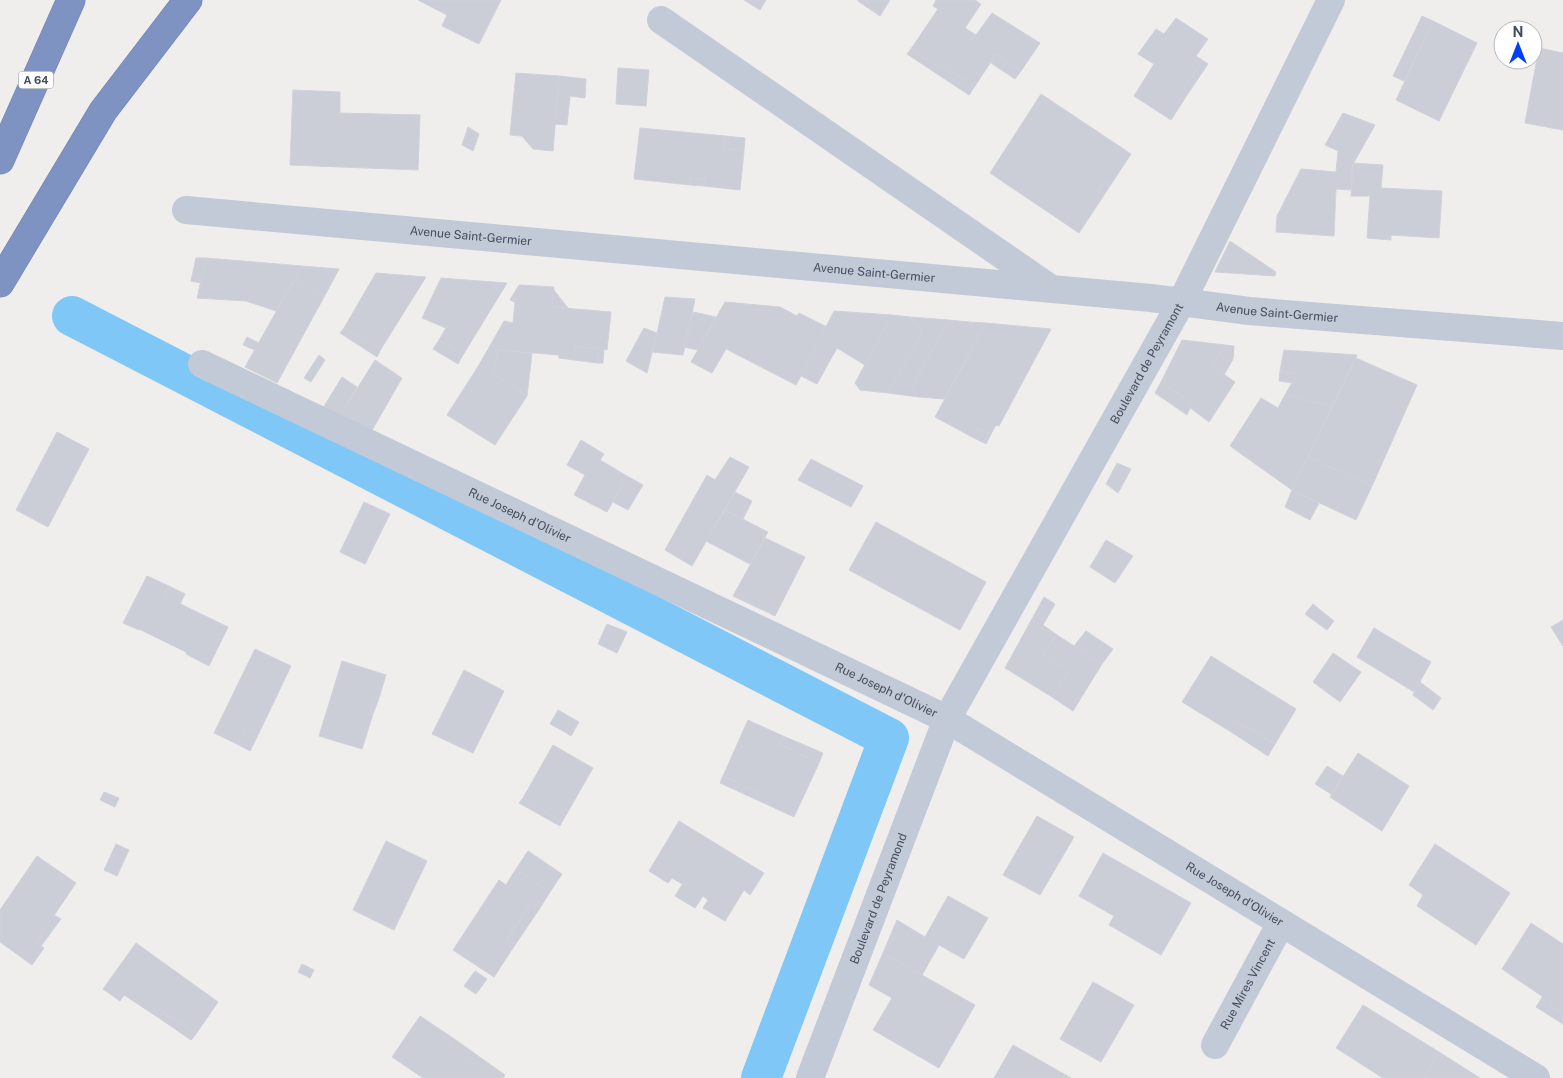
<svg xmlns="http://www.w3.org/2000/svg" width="1563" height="1078" font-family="'Public Sans',sans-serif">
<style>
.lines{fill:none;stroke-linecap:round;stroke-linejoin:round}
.canal{stroke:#7ec7f6;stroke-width:40}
.building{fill:#cbced6;stroke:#d0d1da}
.motorway-casing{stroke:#6a7eae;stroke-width:29}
.minor{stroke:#c2c9d7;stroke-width:28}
.tertiary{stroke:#c2c9d7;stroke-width:28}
.motorway{stroke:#7f93c2;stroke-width:28}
.labels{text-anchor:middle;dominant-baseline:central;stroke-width:4.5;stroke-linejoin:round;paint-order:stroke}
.shield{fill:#fff;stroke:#7b828e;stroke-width:1}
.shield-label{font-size:11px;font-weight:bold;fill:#434c5d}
.street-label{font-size:12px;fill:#434c5d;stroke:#fff}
</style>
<rect width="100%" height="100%" fill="#f0eeed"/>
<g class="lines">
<path class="canal" d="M 72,316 L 889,738 L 761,1078"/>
</g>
<g class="building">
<path d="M 418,0 L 501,0 L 479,44 L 442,26 L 447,15 Z"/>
<path d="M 744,0 L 766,0 L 760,10 Z"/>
<path d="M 858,0 L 890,0 L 880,16 L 858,1 Z"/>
<path d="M 936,0 L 975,0 L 981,4 L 965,28 L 976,35 L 992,13 L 1040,43 L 1021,71 L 996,54 L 975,86 L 941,64 L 940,68 L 911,49 L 938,9 L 933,6 Z"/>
<path d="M 1422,16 L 1433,21 L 1404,81 L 1393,76 Z"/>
<path d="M 1176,18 L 1208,39 L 1196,56 L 1202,60 L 1184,89 L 1189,92 L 1171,120 L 1134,96 L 1154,64 L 1138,54 L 1156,29 L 1164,34 Z"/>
<path d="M 1433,21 L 1477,43 L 1439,121 L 1396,100 Z"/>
<path d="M 1539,48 L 1563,53 L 1563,130 L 1525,123 Z"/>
<path d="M 911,49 L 940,68 L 941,64 L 975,86 L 969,95 L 907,54 Z"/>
<path d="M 996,54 L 1021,71 L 1015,79 L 991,63 Z"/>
<path d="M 1202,60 L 1208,64 L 1189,92 L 1184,89 Z"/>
<path d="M 618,68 L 649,70 L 646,106 L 616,104 Z"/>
<path d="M 516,73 L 559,76 L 553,151 L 533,149 L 522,136 L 510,135 Z"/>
<path d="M 559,76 L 586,79 L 585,98 L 570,96 L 567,125 L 555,124 Z"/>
<path d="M 293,90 L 340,92 L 340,113 L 420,115 L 418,170 L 290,165 Z"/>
<path d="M 1041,94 L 1131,154 L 1110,186 L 1105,182 L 1098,191 L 1104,195 L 1079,233 L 990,173 Z"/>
<path d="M 1343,113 L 1375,125 L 1352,166 L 1351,190 L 1336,189 L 1334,236 L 1276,232 L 1277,216 L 1301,169 L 1336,172 L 1338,151 L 1325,145 Z"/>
<path d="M 468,127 L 479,134 L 473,151 L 462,145 Z"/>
<path d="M 640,128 L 725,136 L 724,149 L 744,151 L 740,190 L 704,186 L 705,180 L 690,178 L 690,185 L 634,179 Z"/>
<path d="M 725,136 L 745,138 L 744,151 L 724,149 Z"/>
<path d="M 1353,163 L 1383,165 L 1381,188 L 1442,191 L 1439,238 L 1391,235 L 1391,240 L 1367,238 L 1370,196 L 1351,196 Z"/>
<path d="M 690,178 L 705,180 L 704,186 L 690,185 Z"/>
<path d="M 1105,182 L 1110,186 L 1104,195 L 1098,191 Z"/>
<path d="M 1230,241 L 1276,272 L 1275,276 L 1215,272 Z"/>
<path d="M 196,258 L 206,258 L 201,283 L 191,281 Z"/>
<path d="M 206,258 L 302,266 L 276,311 L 246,301 L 197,298 Z"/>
<path d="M 302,266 L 339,269 L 324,297 L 294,280 Z"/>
<path d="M 376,273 L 426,277 L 381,349 L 344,328 Z"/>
<path d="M 441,278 L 507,283 L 463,355 L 439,340 L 446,328 L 422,318 Z"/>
<path d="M 294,280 L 324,297 L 277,383 L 245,367 Z"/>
<path d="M 519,285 L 554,287 L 552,307 L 611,312 L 607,350 L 604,349 L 603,363 L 597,363 L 598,349 L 576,347 L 574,360 L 559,358 L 559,355 L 497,350 L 494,375 L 479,365 L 504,321 L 513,323 L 515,302 L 510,300 Z"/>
<path d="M 553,289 L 568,308 L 552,307 Z"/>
<path d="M 665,297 L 695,299 L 683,355 L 653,352 Z"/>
<path d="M 725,302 L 780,307 L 797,316 L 799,313 L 827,327 L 796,385 L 726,349 L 712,373 L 691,362 Z"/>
<path d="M 834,311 L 892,315 L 865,365 L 837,348 L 817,384 L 801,376 Z"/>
<path d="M 693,312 L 716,317 L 698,350 L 684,347 Z"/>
<path d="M 892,315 L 910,317 L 922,333 L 888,393 L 860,390 L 855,383 Z"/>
<path d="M 910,317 L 949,320 L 911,388 L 919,397 L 888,393 L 922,333 Z"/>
<path d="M 949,320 L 969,322 L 979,336 L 944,399 L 919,397 L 911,388 Z"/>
<path d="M 969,322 L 986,323 L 979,336 Z"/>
<path d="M 986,323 L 1051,329 L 999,426 L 996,425 L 991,434 L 977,428 L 972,437 L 935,417 Z"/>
<path d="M 344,328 L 381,349 L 377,357 L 340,333 Z"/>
<path d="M 644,328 L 657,333 L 647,373 L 626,361 Z"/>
<path d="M 247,337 L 259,343 L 255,350 L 243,345 Z"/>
<path d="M 439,340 L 463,355 L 458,364 L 433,349 Z"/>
<path d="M 1182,340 L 1225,345 L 1213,367 L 1235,382 L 1209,422 L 1189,407 L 1192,403 L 1161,382 Z"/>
<path d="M 1225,345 L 1234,346 L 1233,359 L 1224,375 L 1213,367 Z"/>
<path d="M 576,347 L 598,349 L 597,363 L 574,360 Z"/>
<path d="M 497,350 L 532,353 L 527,396 L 494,375 Z"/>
<path d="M 1284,350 L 1357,355 L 1332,406 L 1285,395 L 1297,374 L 1280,371 Z"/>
<path d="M 319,355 L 325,360 L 311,382 L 304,378 Z"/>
<path d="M 1356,358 L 1417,385 L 1372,486 L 1308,457 Z"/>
<path d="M 375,360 L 402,378 L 371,432 L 340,416 Z"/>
<path d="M 479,365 L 527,396 L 495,445 L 447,415 Z"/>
<path d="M 1280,371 L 1297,374 L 1292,383 L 1279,381 Z"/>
<path d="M 342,377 L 357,387 L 340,416 L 323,408 Z"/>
<path d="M 1161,382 L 1192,403 L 1187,415 L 1155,393 Z"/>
<path d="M 1285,395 L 1332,406 L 1292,490 L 1230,446 L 1261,398 L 1278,408 Z"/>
<path d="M 977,428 L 991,434 L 986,444 L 972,437 Z"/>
<path d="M 57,432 L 89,449 L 48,527 L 16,510 Z"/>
<path d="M 581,440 L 604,454 L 600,460 L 627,476 L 607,512 L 574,495 L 585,475 L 567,465 Z"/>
<path d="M 730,457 L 749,467 L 692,566 L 665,550 L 707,475 L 715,480 Z"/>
<path d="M 1308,457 L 1372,486 L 1356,520 L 1292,490 Z"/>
<path d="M 811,459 L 863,486 L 851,507 L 798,480 Z"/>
<path d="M 1117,463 L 1131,469 L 1118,493 L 1106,484 Z"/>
<path d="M 627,476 L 643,485 L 628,510 L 613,502 Z"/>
<path d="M 1292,490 L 1319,503 L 1310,520 L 1285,507 Z"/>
<path d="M 735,492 L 752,501 L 743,519 L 725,510 Z"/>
<path d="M 364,502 L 390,514 L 365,564 L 340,552 Z"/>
<path d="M 725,510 L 768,532 L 750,564 L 706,541 Z"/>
<path d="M 876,522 L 986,582 L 960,630 L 849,570 Z"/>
<path d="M 765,538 L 805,557 L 775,616 L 733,596 Z"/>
<path d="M 1106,540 L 1133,556 L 1115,583 L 1090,567 Z"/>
<path d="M 147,576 L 169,586 L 164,596 L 228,627 L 209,666 L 186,654 L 186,652 L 139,629 L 139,630 L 123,623 Z"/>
<path d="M 169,586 L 185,594 L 180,604 L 164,596 Z"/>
<path d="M 1044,597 L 1055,604 L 1043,625 L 1057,635 L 1043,654 L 1069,671 L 1052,697 L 1005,668 Z"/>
<path d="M 1313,604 L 1334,621 L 1327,630 L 1305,614 Z"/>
<path d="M 1563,620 L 1563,646 L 1551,627 Z"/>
<path d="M 607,624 L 627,632 L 617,653 L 598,644 Z"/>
<path d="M 1374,628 L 1431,662 L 1414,692 L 1357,657 Z"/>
<path d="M 1086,631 L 1113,649 L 1102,664 L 1074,646 Z"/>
<path d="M 1057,635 L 1102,664 L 1073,711 L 1052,697 L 1069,671 L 1043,654 Z"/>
<path d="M 255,649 L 291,666 L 259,733 L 246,726 L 237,744 L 214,733 Z"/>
<path d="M 1333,653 L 1361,672 L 1340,702 L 1313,682 Z"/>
<path d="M 1211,656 L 1296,709 L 1275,744 L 1234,720 L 1228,730 L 1182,702 Z"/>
<path d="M 342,661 L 386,675 L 379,698 L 374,697 L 370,713 L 373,714 L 362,749 L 319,736 Z"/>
<path d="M 464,670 L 504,691 L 473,753 L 432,734 Z"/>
<path d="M 1420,682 L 1441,698 L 1433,710 L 1413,695 Z"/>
<path d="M 374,697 L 379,698 L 373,714 L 370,713 Z"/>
<path d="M 558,710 L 572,718 L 565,732 L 550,724 Z"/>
<path d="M 572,718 L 579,722 L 571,736 L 565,732 Z"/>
<path d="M 748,720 L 783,736 L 779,744 L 819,763 L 794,817 L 755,799 L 758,792 L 723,776 Z"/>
<path d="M 1234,720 L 1275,744 L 1268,756 L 1228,730 Z"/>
<path d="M 246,726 L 259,733 L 250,751 L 237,744 Z"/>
<path d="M 783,736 L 823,753 L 819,763 L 779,744 Z"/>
<path d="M 553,745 L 593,768 L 562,822 L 523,798 Z"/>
<path d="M 1358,753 L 1409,786 L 1382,831 L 1330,797 Z"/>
<path d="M 1327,766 L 1343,776 L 1331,794 L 1315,784 Z"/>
<path d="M 723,776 L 758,792 L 755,799 L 720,783 Z"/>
<path d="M 104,792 L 119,798 L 115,807 L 100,800 Z"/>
<path d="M 523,798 L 562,822 L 560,826 L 519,803 Z"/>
<path d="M 1037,816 L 1074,837 L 1040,895 L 1003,875 Z"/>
<path d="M 679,821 L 764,873 L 750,895 L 744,890 L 725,921 L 703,908 L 708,900 L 703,896 L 672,878 L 668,883 L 649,871 Z"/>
<path d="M 386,841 L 427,861 L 394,930 L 353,910 Z"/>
<path d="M 116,844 L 129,850 L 117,876 L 104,870 Z"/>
<path d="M 1435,844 L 1510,893 L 1476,945 L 1417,906 L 1423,895 L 1409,885 Z"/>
<path d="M 528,851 L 562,874 L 550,892 L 516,869 Z"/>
<path d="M 1103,853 L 1191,903 L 1161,955 L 1109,925 L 1114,916 L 1079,896 Z"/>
<path d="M 37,856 L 76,883 L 36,942 L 44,948 L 32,965 L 0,942 L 0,910 Z"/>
<path d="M 516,869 L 550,892 L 540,908 L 531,903 L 507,939 L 515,945 L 494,977 L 453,950 L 499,880 L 506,885 Z"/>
<path d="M 683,883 L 703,896 L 695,908 L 675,896 Z"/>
<path d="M 948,896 L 988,918 L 964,959 L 939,945 L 922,975 L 883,953 L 897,920 L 925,937 Z"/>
<path d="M 531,903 L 540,908 L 515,945 L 507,939 Z"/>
<path d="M 54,915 L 61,919 L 41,946 L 36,942 Z"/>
<path d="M 1531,923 L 1563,944 L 1563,1015 L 1551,1007 L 1552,1003 L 1502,969 Z"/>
<path d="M 136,943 L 218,1002 L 196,1034 L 163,1012 L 159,1018 L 124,995 L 120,1001 L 103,989 Z"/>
<path d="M 883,953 L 975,1005 L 939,1068 L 873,1030 L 892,998 L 869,985 Z"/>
<path d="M 302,964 L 314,970 L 310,978 L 298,972 Z"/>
<path d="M 475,971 L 487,979 L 476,994 L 464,986 Z"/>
<path d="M 1093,982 L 1134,1005 L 1101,1062 L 1060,1039 Z"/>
<path d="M 1543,996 L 1552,1003 L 1551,1007 L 1563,1015 L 1563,1024 L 1536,1007 Z"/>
<path d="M 1363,1005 L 1439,1052 L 1424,1078 L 1383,1078 L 1336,1048 Z"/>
<path d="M 163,1012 L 196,1034 L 191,1040 L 159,1018 Z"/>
<path d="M 420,1016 L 453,1038 L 447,1046 L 483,1070 L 488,1063 L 505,1075 L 503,1078 L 423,1078 L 392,1057 Z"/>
<path d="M 453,1038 L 488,1063 L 483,1070 L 447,1046 Z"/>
<path d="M 1013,1045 L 1071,1078 L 994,1078 Z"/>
<path d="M 1439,1052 L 1480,1078 L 1424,1078 Z"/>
</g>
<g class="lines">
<defs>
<g id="motorway">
<path d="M 0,160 L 71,0"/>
<path d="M 0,283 L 103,111 L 188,0"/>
</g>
</defs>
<use href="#motorway" class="motorway-casing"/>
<g class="minor">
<path d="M 661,20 L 1050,288"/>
<path id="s1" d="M 186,210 L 1151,298 L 1249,311 L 1563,336"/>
<path id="s2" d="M 202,364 L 947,719 L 1536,1078"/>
<path id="s3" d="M 1215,1045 L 1281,923"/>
</g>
<path class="tertiary" id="s4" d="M 810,1078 L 947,719 L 1182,301 L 1331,0"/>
<use href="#motorway" class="motorway"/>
</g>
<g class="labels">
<rect class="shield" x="18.5" y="71.5" width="35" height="17" rx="4"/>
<g class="shield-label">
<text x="36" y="80">A 64</text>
</g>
<g class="street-label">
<text stroke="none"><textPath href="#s1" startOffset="286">Avenue Saint-Germier</textPath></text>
<text stroke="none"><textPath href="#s1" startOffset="691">Avenue Saint-Germier</textPath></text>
<text stroke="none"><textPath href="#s1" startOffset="1096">Avenue Saint-Germier</textPath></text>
<text stroke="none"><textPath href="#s4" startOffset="792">Boulevard de Peyramont</textPath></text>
<text stroke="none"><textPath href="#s2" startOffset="352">Rue Joseph d'Olivier</textPath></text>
<text stroke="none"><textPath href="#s2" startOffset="758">Rue Joseph d'Olivier</textPath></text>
<text stroke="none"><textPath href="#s2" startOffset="1162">Rue Joseph d'Olivier</textPath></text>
<text stroke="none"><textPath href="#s4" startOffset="192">Boulevard de Peyramond</textPath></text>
<text stroke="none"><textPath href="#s3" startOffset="69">Rue Mires Vincent</textPath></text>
</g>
</g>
<g transform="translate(1518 45)"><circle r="24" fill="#ffffff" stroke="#b4b7be"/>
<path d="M0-4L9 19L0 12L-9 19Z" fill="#0440f3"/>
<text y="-8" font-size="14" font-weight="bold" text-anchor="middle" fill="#434c5d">N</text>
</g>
</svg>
